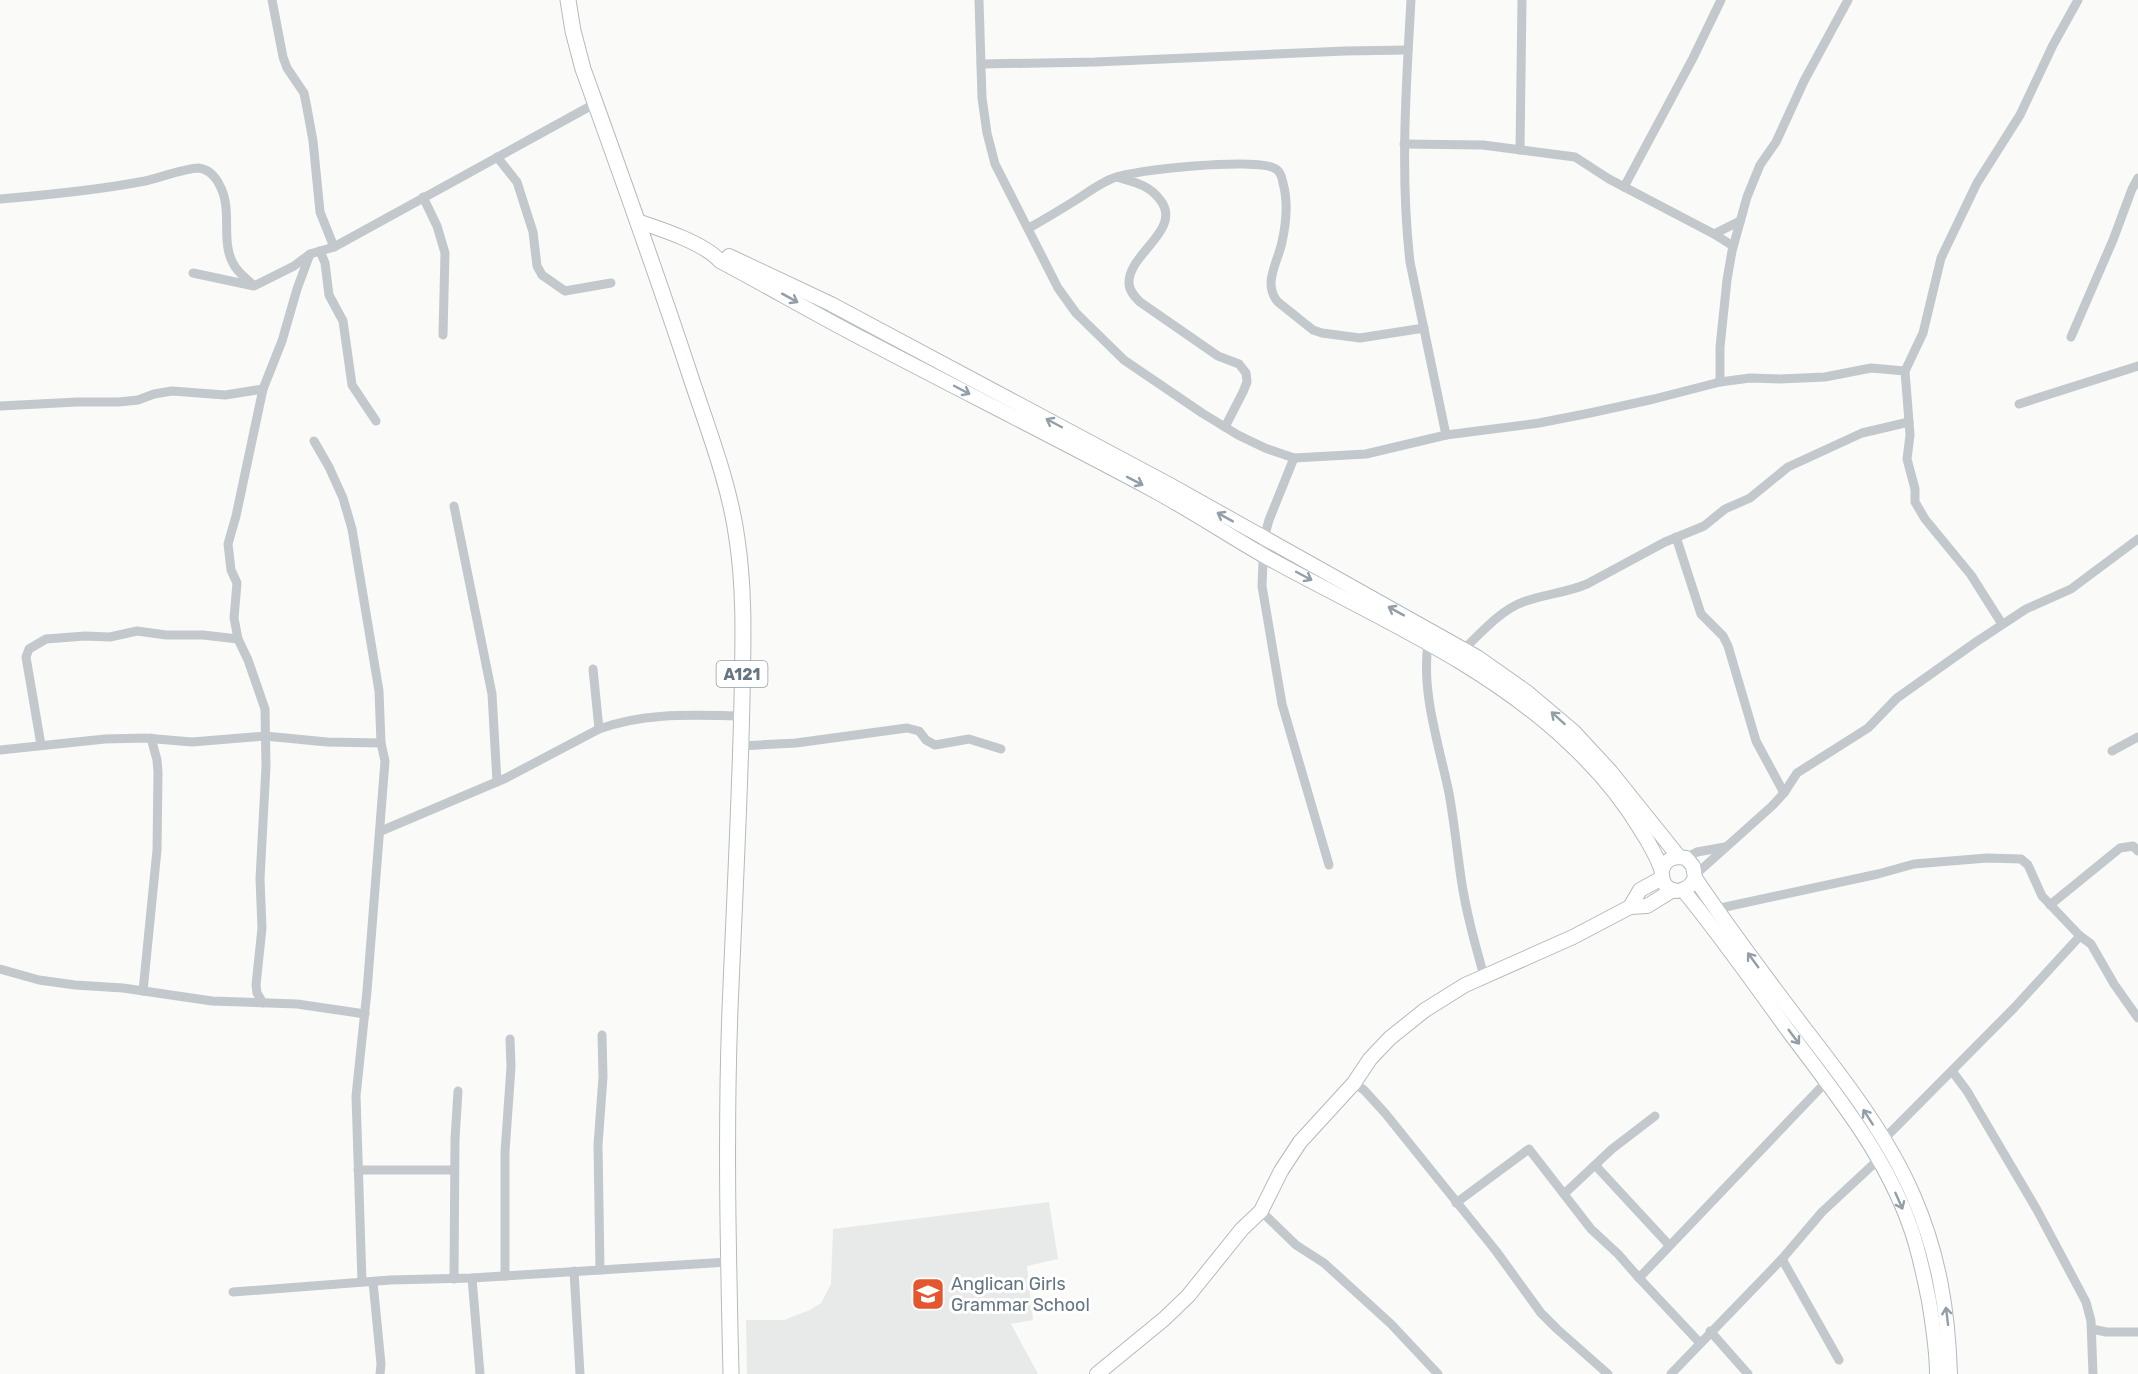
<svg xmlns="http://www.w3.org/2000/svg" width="2138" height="1374" font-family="Rubik,sans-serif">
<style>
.built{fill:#e8e9e9}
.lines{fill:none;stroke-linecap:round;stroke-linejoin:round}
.secondary-casing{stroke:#b3babf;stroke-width:16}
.primary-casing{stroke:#b5babe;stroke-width:17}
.street{stroke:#c3c8cc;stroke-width:9}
.secondary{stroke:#fff;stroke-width:14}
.primary{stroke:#fff;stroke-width:15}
.oneway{stroke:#939fa8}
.labels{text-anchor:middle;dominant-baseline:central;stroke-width:6;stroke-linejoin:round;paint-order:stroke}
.shield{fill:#fff;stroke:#939fa8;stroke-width:1.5}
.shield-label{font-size:16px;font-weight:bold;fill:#657683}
.poi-label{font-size:18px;fill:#657683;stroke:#fff;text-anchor:start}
</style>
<rect width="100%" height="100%" fill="#fafaf8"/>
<path class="built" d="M 1049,1202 L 1058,1259 L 1027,1266 L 1033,1320 L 1011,1324 L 1038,1374 L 747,1374 L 746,1320 L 784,1320 L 810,1310 L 821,1303 L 831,1284 L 833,1229 Z"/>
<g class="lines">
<defs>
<g id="secondary">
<path d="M 637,221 C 661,229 704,243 720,261 C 769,287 817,315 867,341 C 962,391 1058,439 1153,490 C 1190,510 1225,533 1261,554 C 1366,613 1482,660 1570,744 C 1598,770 1623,800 1642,832 C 1648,841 1658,859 1661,869 C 1663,875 1661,881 1666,886 C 1676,896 1690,889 1695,878 L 1693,866 L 1686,858 C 1674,856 1666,858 1662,870"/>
<path d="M 729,256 L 831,304 L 1170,485 L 1477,657 L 1528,693 L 1573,731 L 1610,771 L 1679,857"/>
<path d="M 1695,878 C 1730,930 1767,979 1805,1029 C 1845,1081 1888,1136 1914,1197 C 1939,1255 1948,1311 1950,1374"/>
<path d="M 1683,890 C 1720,935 1753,982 1787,1029 C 1833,1091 1884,1152 1910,1226 C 1919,1250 1924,1276 1929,1301 C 1933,1326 1937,1349 1937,1374"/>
<path d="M 1630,907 L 1640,890 L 1662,878"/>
<path d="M 1097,1374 L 1164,1319 L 1188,1296 L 1242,1229 L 1261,1211 L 1281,1171 L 1300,1142 L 1354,1083 L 1370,1059 L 1390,1038 L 1425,1010 L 1465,985 L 1573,937 L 1630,907 L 1647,906 L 1673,890"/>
</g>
<path id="primary" d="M 568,0 L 573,31 L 583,69 C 620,172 657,274 691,378 C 708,429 730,486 737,539 C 745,592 743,645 742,699 C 740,795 735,890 731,986 C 725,1115 728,1245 731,1374"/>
</defs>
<use href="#secondary" class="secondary-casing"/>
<use href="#primary" class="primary-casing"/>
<g class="street">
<path d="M 272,0 L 283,57 L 287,68 L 304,93 L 307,108 L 313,141 L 320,212 L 334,247"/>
<path d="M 979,0 L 982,98 L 987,133 L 995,164 L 1058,288 L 1076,313 L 1124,360 L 1202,413 L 1238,435 L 1265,448 L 1294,458 L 1366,454 L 1446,435 L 1539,423 L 1590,413 L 1654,399 L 1720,382 L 1750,378 L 1780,379 L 1825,377 L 1871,368 L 1905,371"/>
<path d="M 1411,0 C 1406,87 1400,175 1410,262 L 1446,435"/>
<path d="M 981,64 L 1095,62 L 1345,51 L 1408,50"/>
<path d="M 1404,144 L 1483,145 L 1575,157 L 1609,179 L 1714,234 L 1733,246"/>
<path d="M 1520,150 L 1522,0"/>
<path d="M 497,157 L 517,182 L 533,232 L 537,266 L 542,275 L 565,291 L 611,283"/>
<path d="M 1117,177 C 1134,182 1150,185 1161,201 C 1182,230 1128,254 1129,283 C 1129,291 1135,297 1140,302 L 1218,356 L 1239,364 L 1246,373 L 1247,382 L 1243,392 L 1225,427"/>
<path d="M 1624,187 L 1693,58 L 1721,0"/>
<path d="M 423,197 L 437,226 L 445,253 L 443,335"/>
<path d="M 0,199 C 48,195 98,190 145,181 C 158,178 187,168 198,168 C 210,169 217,179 221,188 C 233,213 219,245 236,268 C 240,274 247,279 252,284"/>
<path d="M 1029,228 C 1045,219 1060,210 1076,200 C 1087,193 1099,184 1111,179 C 1133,169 1254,158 1274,168 C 1280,170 1282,177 1283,183 C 1288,201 1286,224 1282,242 C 1278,262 1262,284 1278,302 L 1313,330 L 1322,333 L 1360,338 L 1424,328"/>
<path d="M 1714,234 L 1740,221"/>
<path d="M 320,251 L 325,263 L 329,295 L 343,321 L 352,385 L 376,421"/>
<path d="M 193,273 L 254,286 L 294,266 L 310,254 L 334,247 L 596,103"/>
<path d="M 2071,337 L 2113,240 L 2132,189 L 2138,178"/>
<path d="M 1720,382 L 1720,347 L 1727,280 L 1732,251 L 1747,197 L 1760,165 L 1776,142 L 1804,81 L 1848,0"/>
<path d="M 2019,404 L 2138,366"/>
<path d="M 0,406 L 77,402 L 119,402 L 138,400 L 154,394 L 172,391 L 225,395 L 263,389"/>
<path d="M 314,441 L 329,467 L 343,498 L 352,529 L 379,691 L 381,743 L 385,761 L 367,991 L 356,1096 L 362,1282"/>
<path d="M 1294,458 L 1269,520 L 1264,538 L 1262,586 L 1282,704 L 1329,865"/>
<path d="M 454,506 L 492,694 L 497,782"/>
<path d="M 1676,537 L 1701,614 L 1723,636 L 1728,646 L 1756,741 L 1784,793"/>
<path d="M 2002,624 L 1971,575 L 1925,519 L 1915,502 L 1915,489 L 1907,459 L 1910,435 L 1905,371 L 1923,333 L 1941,258 L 1977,183 L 2020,115 L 2053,45 L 2078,0"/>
<path d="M 1428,644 C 1421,692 1439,745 1449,793 C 1454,821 1457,850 1461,878 C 1466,912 1475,944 1484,976"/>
<path d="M 1464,649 C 1481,633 1501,610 1523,602 C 1544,594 1566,593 1587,584 L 1665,542 L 1704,526 L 1725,509 L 1750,498 L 1788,467 L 1862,433 L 1909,422"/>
<path d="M 593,669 L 599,729"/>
<path d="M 41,745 L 26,657 L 29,649 L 46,639 L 85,636 L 110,637 L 137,631 L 166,635 L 203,635 L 238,639"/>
<path d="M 741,746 L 796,743 L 907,728 L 919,731 L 926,740 L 935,745 L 969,739 L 1001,749"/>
<path d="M 0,750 L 105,739 L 145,738 L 192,742 L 265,736 L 327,742 L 381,743"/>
<path d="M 2112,751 L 2138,737"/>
<path d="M 381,831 L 506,778 L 599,729 C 645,712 693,715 742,716"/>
<path d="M 1686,858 L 1697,852 L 1725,847"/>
<path d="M 1695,875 L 1772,806 L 1784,793 L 1797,773 L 1868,728 L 1897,698 L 1976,642 L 2026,609 L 2071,589 L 2138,539"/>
<path d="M 2050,905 L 2120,848 L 2133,846 L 2138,851"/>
<path d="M 1716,909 L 1878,874 L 1914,864 L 1987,858 L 2021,859 L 2028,865 L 2042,896 L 2080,936 L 2091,944 L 2114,984 L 2138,1018"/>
<path d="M 0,969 L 39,980 L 75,985 L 123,988 L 212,1001 L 297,1004 L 365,1014"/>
<path d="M 143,991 L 157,850 L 158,772 L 157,760 L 151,738"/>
<path d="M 263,1003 L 257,993 L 256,985 L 262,928 L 260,879 L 266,766 L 265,709 L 248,660 L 238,639 L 234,618 L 237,583 L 231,570 L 228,544 L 236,516 L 263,389 L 282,341 L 297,289 L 310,254"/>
<path d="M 1952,1071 L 1967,1091 L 2037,1210 L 2086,1302 L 2091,1321 L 2093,1374"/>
<path d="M 1354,1083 L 1364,1090 L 1385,1113 L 1496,1251 L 1541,1313 L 1557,1329 L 1608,1374"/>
<path d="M 1883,1140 L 2014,1008 L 2080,936"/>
<path d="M 1595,1165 L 1669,1245"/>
<path d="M 358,1170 L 454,1170"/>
<path d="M 1564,1194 L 1612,1149 L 1655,1116"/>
<path d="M 1456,1203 L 1529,1149 L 1591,1229 L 1618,1254 L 1639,1278 L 1827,1081"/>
<path d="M 1261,1211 L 1296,1245 L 1324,1263 L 1391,1324 L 1438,1374"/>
<path d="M 1782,1259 L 1839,1360"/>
<path d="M 600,1270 L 598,1145 L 603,1077 L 602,1035"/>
<path d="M 574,1271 L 580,1374"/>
<path d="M 505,1276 L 505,1152 L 511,1067 L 510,1039"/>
<path d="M 472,1278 L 480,1374"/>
<path d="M 1639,1278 L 1700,1343"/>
<path d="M 454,1279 L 455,1139 L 458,1091"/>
<path d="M 373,1282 L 381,1364 L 380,1374"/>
<path d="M 233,1292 L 390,1280 L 472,1278 L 728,1262"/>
<path d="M 2092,1329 L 2106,1332 L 2138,1332"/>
<path d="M 1710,1331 L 1748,1374"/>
<path d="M 1671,1374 L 1782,1259 L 1822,1212 L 1879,1159"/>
</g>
<use href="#secondary" class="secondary"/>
<use href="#primary" class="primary"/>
</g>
<defs><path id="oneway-shaft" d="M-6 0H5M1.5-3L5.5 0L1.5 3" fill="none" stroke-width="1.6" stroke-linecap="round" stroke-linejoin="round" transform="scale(1.5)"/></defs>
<g class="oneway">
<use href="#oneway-shaft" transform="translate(790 298) rotate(29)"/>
<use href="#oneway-shaft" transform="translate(962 390) rotate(28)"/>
<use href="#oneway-shaft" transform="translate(1054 423) rotate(-152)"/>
<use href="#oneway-shaft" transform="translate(1135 481) rotate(27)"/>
<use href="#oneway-shaft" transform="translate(1225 517) rotate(-151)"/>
<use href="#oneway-shaft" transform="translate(1304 576) rotate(28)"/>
<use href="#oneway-shaft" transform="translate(1396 611) rotate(-151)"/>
<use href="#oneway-shaft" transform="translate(1558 718) rotate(-138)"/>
<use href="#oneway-shaft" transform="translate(1753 960) rotate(-126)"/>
<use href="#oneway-shaft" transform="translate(1794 1037) rotate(53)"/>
<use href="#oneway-shaft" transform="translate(1868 1117) rotate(-123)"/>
<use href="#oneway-shaft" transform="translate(1899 1201) rotate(66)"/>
<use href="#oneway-shaft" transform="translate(1947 1316) rotate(-97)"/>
</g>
<defs>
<symbol id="school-square" viewBox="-11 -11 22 22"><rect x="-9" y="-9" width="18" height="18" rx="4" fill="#e4572e" stroke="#fff"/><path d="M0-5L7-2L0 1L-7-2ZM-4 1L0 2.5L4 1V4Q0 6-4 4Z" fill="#fff"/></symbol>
</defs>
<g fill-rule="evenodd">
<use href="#school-square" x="909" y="1275" width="38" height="38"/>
</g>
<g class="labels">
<rect class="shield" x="716.5" y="661" width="51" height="26" rx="4.5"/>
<g class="shield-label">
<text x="742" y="674">A121</text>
</g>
<g class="poi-label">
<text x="951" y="1284">Anglican Girls<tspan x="951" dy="21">Grammar School</tspan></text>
</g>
</g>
</svg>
